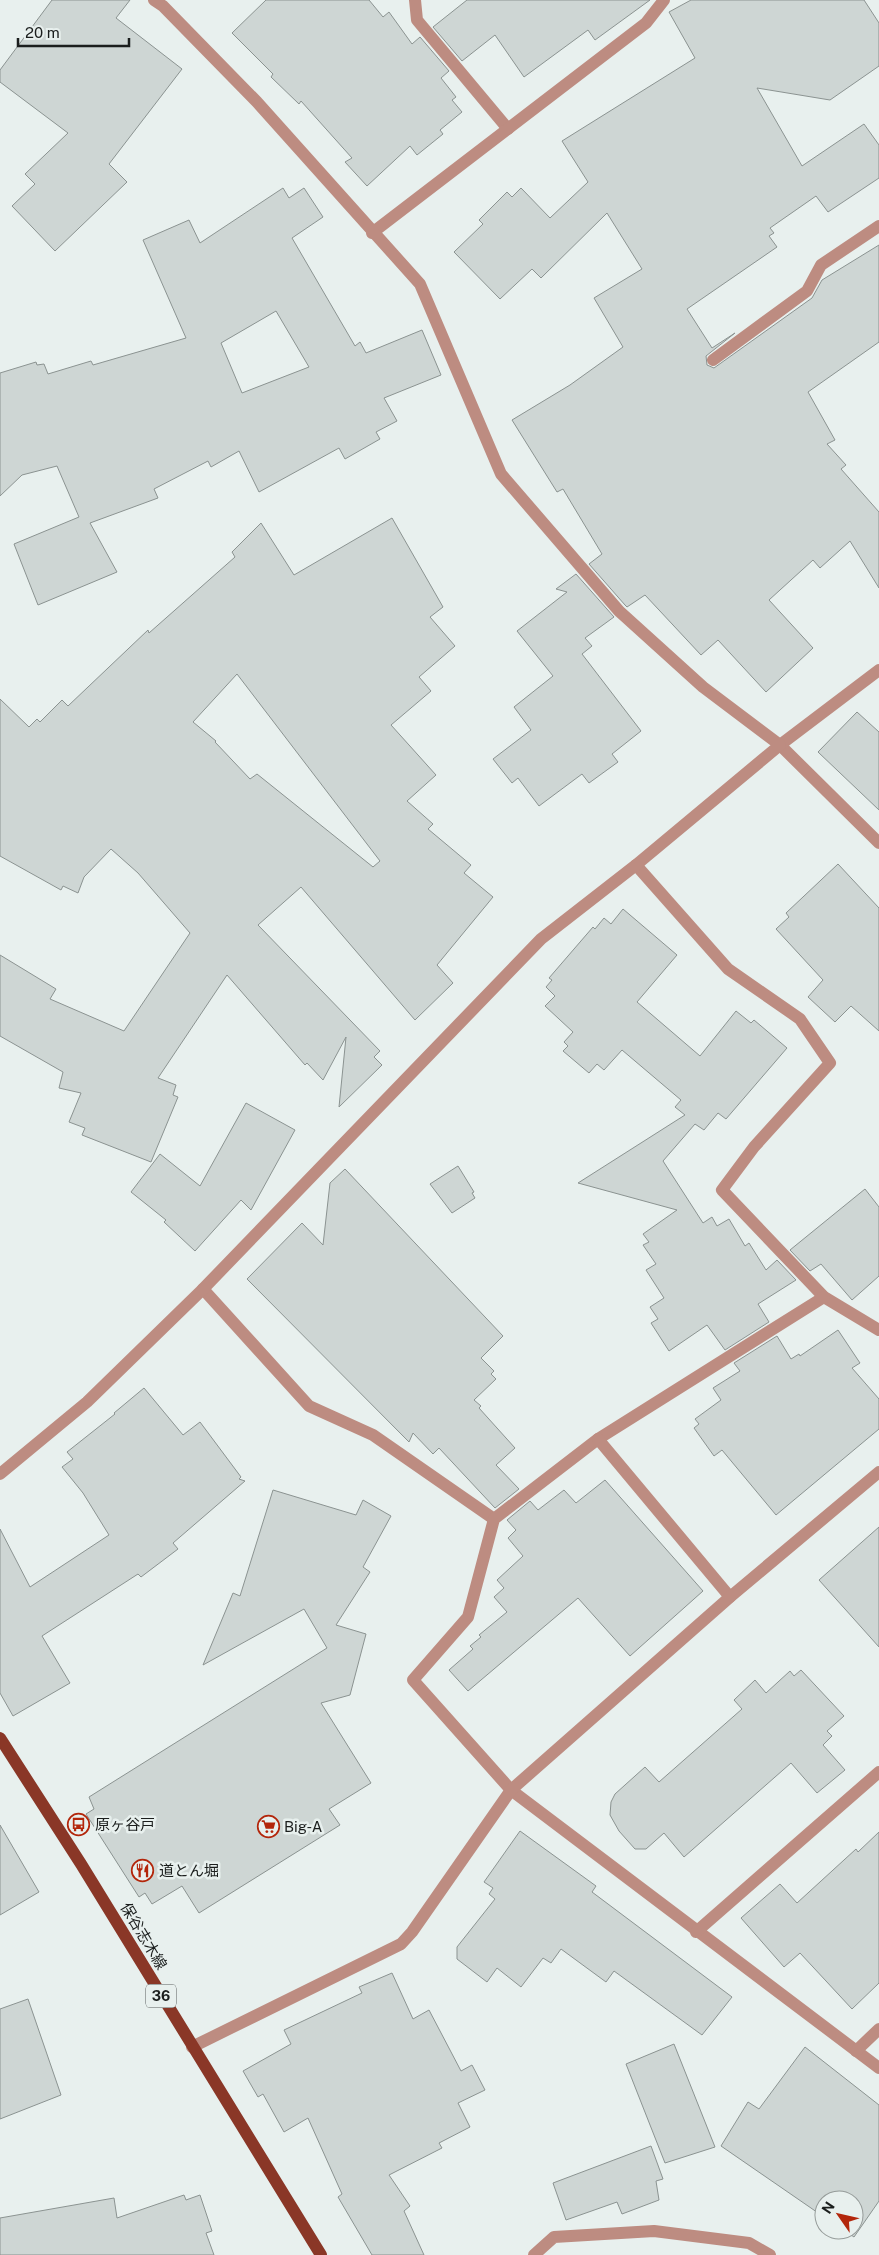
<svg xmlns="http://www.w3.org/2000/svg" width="879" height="2255" font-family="'Public Sans','Noto Sans JP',sans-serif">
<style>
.building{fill:#ced6d4;stroke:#8b9391;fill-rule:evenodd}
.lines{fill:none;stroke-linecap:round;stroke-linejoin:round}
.street{stroke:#bd8c81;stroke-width:12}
.primary{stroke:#8a3727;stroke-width:12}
.labels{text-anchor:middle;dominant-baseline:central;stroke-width:5;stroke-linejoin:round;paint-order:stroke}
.shield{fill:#e8f0ee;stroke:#585d5c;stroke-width:1}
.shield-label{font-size:14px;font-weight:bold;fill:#1b1e1d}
.poi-label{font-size:15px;fill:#1b1e1d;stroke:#e8f0ee;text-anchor:start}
.street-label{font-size:15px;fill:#1b1e1d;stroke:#e8f0ee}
</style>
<rect width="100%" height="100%" fill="#e8f0ee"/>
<g class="building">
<path d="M 52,0 L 130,0 L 116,18 L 182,69 L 109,164 L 127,182 L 55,251 L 12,206 L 35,184 L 25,174 L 68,133 L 0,82 L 0,70 Z"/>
<path d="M 266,0 L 369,0 L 383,17 L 389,12 L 412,44 L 420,37 L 449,71 L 441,78 L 456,97 L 452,100 L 462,112 L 440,130 L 443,134 L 417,155 L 410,146 L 367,186 L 345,162 L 352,158 L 301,101 L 299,104 L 271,77 L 273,74 L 232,33 Z"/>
<path d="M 467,0 L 650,0 L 595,40 L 588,30 L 524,77 L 495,35 L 462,61 L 433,27 Z"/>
<path d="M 691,0 L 864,0 L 879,23 L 879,66 L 830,100 L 757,88 L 802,166 L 864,124 L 879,145 L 879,178 L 828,212 L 816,196 L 770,228 L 774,233 L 769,236 L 777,247 L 687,309 L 712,348 L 735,333 L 706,356 L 707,365 L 714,368 L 812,298 L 822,280 L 879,245 L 879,342 L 808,392 L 835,440 L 827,444 L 846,465 L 841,469 L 879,512 L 879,588 L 850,541 L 820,568 L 813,560 L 769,600 L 813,648 L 766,692 L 718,640 L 701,655 L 645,595 L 627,607 L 625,605 L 589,564 L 602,554 L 563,489 L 557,492 L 512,420 L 570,385 L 623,347 L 594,298 L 642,269 L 607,213 L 541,278 L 532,269 L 500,299 L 454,252 L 483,224 L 479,220 L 507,192 L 512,197 L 521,188 L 550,218 L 588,182 L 562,141 L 695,58 L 669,12 Z"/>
<path d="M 283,188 L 289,198 L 304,188 L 323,217 L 292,238 L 355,346 L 360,342 L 366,353 L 422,330 L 441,375 L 384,398 L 397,421 L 376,432 L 380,439 L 345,459 L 339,448 L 259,492 L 239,451 L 211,467 L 208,461 L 154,489 L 158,498 L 90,523 L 117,572 L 38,605 L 14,544 L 79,517 L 57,466 L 22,475 L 0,496 L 0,373 L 36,362 L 37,365 L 44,364 L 48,374 L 91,361 L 93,365 L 186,338 L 143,240 L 189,220 L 200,243 ZM 276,311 L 309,367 L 242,393 L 221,343 Z"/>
<path d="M 392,518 L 443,607 L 430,617 L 455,646 L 419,677 L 431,691 L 391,725 L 436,775 L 407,801 L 433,824 L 428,829 L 471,865 L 464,873 L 493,897 L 437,965 L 453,983 L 415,1020 L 301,887 L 258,925 L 380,1051 L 374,1057 L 382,1065 L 339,1107 L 346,1037 L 323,1080 L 307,1063 L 305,1065 L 227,975 L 158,1078 L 176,1085 L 173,1095 L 178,1097 L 151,1162 L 82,1135 L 85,1128 L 69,1122 L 81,1093 L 59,1088 L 63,1072 L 0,1036 L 0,955 L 56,989 L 50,999 L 124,1031 L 190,933 L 138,873 L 111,849 L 84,877 L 78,893 L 63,886 L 61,890 L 0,856 L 0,699 L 29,727 L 37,719 L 40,722 L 62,700 L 68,706 L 148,630 L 149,633 L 235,557 L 232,552 L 261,523 L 294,575 ZM 237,674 L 380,861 L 373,867 L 257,774 L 250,779 L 215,742 L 216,741 L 193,722 Z"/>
<path d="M 576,574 L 614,617 L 585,638 L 592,646 L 582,654 L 641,731 L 612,754 L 618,762 L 589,783 L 582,774 L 539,806 L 518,778 L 512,783 L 493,759 L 531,730 L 514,707 L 553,676 L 517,631 L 567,592 L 556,589 Z"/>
<path d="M 857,712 L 879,732 L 879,810 L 818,752 Z"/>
<path d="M 838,864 L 879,908 L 879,1031 L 851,1006 L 835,1022 L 808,997 L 823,980 L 776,929 L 789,917 L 786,913 Z"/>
<path d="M 623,909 L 677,955 L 637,1002 L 700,1056 L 736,1011 L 751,1023 L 754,1020 L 787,1048 L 726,1119 L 718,1113 L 704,1130 L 695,1124 L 663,1161 L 703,1223 L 712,1217 L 717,1226 L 729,1219 L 745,1246 L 749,1243 L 766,1270 L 777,1260 L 796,1280 L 758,1304 L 769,1322 L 725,1350 L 707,1325 L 669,1351 L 651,1323 L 658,1319 L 650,1307 L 664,1298 L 646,1270 L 656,1264 L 643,1245 L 649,1242 L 643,1234 L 677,1210 L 578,1183 L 685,1115 L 675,1107 L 681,1100 L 622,1050 L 604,1070 L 597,1064 L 589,1073 L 563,1051 L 568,1046 L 564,1042 L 573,1032 L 545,1006 L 555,996 L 546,987 L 552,980 L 549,978 L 593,927 L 595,929 L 604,918 L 611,924 Z"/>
<path d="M 246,1103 L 295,1130 L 251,1210 L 241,1200 L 195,1251 L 164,1222 L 166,1220 L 131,1192 L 160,1154 L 200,1186 Z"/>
<path d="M 458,1166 L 474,1192 L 472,1193 L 475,1198 L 452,1213 L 430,1184 Z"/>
<path d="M 345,1169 L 503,1336 L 481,1358 L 494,1371 L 491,1374 L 496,1379 L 474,1400 L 481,1406 L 479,1408 L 515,1448 L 496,1465 L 519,1489 L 495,1508 L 439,1448 L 433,1454 L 413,1433 L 409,1442 L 247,1279 L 302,1223 L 323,1245 L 330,1183 Z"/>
<path d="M 865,1189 L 879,1207 L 879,1276 L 852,1300 L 821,1264 L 810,1271 L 790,1250 Z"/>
<path d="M 838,1330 L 860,1363 L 852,1368 L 879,1399 L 879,1429 L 776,1515 L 722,1450 L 714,1456 L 694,1428 L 699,1424 L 695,1419 L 721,1400 L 713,1388 L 740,1371 L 734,1363 L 777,1336 L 791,1359 L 799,1354 L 800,1356 Z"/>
<path d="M 144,1388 L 183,1435 L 200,1422 L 241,1477 L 239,1479 L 245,1481 L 173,1543 L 178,1549 L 141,1577 L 138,1574 L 42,1636 L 70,1683 L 13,1716 L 0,1693 L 0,1529 L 30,1587 L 109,1535 L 83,1493 L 62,1467 L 73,1459 L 67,1452 L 115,1414 L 114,1413 Z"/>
<path d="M 605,1480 L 703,1591 L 630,1656 L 578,1598 L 468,1691 L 449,1670 L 473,1649 L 470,1646 L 481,1637 L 479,1635 L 507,1612 L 494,1597 L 504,1588 L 497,1580 L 523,1556 L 508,1538 L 516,1530 L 507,1520 L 530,1501 L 538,1510 L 564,1490 L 576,1503 Z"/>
<path d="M 273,1490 L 356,1515 L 363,1500 L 391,1516 L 363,1567 L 370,1572 L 336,1625 L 366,1634 L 350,1695 L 321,1703 L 371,1783 L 329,1809 L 340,1825 L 199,1913 L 182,1886 L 152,1904 L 145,1893 L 139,1897 L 86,1814 L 94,1809 L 89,1797 L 327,1648 L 304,1609 L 203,1665 L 233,1593 L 240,1596 Z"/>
<path d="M 879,1527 L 879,1647 L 819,1580 Z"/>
<path d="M 801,1670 L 844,1716 L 827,1731 L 832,1736 L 823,1745 L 845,1770 L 817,1793 L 791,1763 L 684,1857 L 664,1833 L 646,1849 L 635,1849 L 619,1831 L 610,1815 L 611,1802 L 615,1794 L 645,1767 L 659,1782 L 742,1709 L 734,1700 L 755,1680 L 766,1693 L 790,1671 L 794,1676 Z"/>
<path d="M 0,1825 L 39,1892 L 0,1915 Z"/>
<path d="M 520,1831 L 596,1886 L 592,1892 L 732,1997 L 702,2035 L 614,1971 L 606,1982 L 561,1949 L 551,1963 L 543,1958 L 521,1987 L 497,1968 L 487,1982 L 457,1959 L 457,1947 L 495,1899 L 489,1894 L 493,1888 L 484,1882 Z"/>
<path d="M 879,1832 L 879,1983 L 852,2009 L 800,1953 L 784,1967 L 741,1918 L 780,1884 L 797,1903 L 856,1849 L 858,1852 Z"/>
<path d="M 392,1973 L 413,2019 L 429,2010 L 461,2071 L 472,2065 L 485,2090 L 458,2103 L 470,2127 L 439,2143 L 442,2148 L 389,2175 L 410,2206 L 404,2211 L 424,2255 L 372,2255 L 338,2197 L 342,2194 L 308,2118 L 284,2132 L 263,2094 L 258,2097 L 243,2071 L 291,2044 L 284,2030 L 362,1993 L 359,1987 Z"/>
<path d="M 28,1999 L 61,2095 L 0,2119 L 0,2009 Z"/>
<path d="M 674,2044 L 715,2147 L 665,2163 L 626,2064 Z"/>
<path d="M 805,2047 L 879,2105 L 879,2201 L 854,2237 L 844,2230 L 854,2230 L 854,2200 L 824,2200 L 824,2217 L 721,2146 L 748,2102 L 759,2109 Z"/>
<path d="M 651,2146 L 663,2179 L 656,2181 L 659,2200 L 622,2214 L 617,2202 L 566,2220 L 553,2183 Z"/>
<path d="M 184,2195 L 186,2200 L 200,2195 L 212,2231 L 206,2233 L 214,2255 L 0,2255 L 0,2218 L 114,2198 L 117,2218 Z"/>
</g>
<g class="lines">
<g class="street">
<path d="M 415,0 L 417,20 L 508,129"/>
<path d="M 372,233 L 646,23 L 664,0"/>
<path d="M 713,360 L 807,291 L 821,265 L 879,226"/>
<path d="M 879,670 L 780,745 L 879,843"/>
<path d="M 636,865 L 728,969 L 800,1019 L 830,1063 L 754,1147 L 722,1190 L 824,1297 L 879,1330"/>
<path d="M 203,1289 L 309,1406 L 373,1435 L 494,1519"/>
<path d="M 824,1297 L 598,1439 L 494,1519 L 468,1617 L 413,1680 L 511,1790 L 879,2068"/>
<path d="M 598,1439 L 730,1597"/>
<path d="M 0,1474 L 87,1402 L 203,1289 L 541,939 L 636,865 L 780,745 L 703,687 L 619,611 L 501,474 L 420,284 L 257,102 L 163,6 L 154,0"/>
<path d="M 696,1932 L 879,1772"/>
<path d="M 192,2047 L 401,1944 L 412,1932 L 511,1790 L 730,1597 L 879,1472"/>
<path d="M 856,2051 L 879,2029"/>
<path d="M 534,2255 L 554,2237 L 654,2231 L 749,2243 L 770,2255"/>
</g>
<path class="primary" d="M 0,1738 L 81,1864 L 321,2255"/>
</g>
<defs>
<symbol id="bus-ring" viewBox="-11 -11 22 22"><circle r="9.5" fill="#e8f0ee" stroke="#b3260b" stroke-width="1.5"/><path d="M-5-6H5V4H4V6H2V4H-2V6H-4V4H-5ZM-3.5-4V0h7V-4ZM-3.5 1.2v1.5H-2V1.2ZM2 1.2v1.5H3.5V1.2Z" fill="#b3260b"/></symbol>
<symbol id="supermarket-ring" viewBox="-11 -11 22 22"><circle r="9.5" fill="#e8f0ee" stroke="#b3260b" stroke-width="1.5"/><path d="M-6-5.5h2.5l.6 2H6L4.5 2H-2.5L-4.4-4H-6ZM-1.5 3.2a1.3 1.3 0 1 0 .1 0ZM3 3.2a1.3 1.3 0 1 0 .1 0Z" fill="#b3260b"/></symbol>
<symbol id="restaurant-ring" viewBox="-11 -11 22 22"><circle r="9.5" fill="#e8f0ee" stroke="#b3260b" stroke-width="1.5"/><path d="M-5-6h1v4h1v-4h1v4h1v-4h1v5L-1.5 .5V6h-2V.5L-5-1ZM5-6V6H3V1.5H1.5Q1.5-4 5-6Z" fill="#b3260b"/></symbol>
</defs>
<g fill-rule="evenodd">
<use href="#bus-ring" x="66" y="1812" width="25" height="25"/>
<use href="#supermarket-ring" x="256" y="1814" width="25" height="25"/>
<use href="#restaurant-ring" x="130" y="1858" width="25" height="25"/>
</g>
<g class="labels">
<rect class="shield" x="146" y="1984.5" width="30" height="23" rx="4"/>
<g class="shield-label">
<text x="161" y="1996">36</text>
</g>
<g class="poi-label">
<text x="95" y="1824">原ヶ谷戸</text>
<text x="284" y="1826">Big-A</text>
<text x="159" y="1870">道とん堀</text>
</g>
<g class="street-label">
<text transform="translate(144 1936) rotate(59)">保谷志木線</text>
</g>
</g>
<g transform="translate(839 2215) rotate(304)"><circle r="24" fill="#e8f0ee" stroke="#969c9a"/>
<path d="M0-4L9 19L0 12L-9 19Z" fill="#b3260b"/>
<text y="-8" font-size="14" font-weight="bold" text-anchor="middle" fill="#1b1e1d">N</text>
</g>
<path d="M18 38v8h111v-8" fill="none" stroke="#1b1e1d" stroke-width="2.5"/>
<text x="25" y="38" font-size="15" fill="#1b1e1d" stroke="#e8f0ee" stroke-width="4" paint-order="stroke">20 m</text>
</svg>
